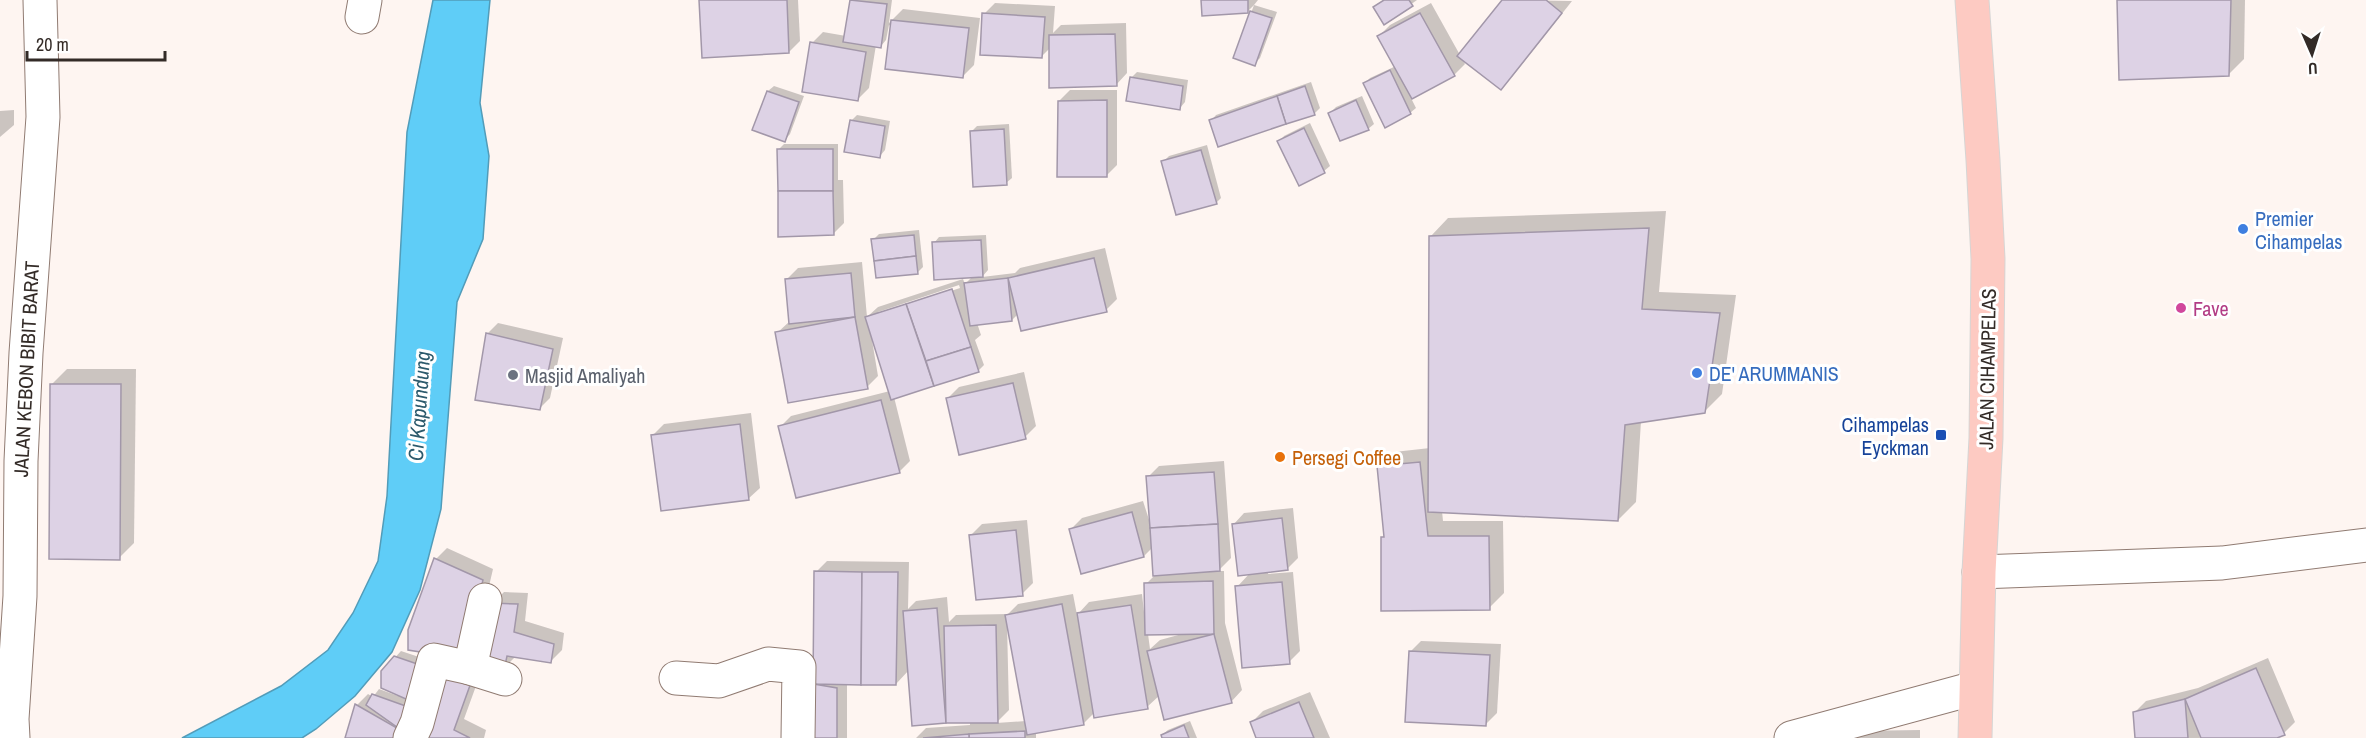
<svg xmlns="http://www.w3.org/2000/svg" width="2366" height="738" font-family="'Archivo Narrow',sans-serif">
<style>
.water{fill:#5fcdf7;stroke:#529cb9;stroke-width:1.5}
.shadow{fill:#0003;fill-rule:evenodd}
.building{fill:#ddd2e5;stroke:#a297a9;stroke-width:1.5}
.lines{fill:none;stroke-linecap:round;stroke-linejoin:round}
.street-casing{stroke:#907b72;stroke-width:35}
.secondary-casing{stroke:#907b72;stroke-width:35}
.primary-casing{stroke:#d6d5d4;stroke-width:35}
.street{stroke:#fff;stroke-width:33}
.secondary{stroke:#fff;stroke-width:33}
.primary{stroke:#fdcac2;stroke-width:33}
.shop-dot{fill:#3f7fe0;stroke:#fff;stroke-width:2}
.hotel-dot{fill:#d1479c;stroke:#fff;stroke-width:2}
.worship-dot{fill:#6b7280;stroke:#fff;stroke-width:2}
.transit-dot{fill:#1a4fb4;stroke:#fff;stroke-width:2}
.food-dot{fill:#e8710a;stroke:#fff;stroke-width:2}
.labels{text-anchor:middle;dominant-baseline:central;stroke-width:6;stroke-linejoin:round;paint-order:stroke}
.shop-label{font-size:20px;fill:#366cbe;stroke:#fff;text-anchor:start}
.hotel-label{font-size:20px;fill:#b23c85;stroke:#fff;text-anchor:start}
.street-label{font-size:20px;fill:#332b27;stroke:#fff}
.worship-label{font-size:20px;fill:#5b616d;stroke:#fff;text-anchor:start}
.transit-label{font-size:20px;fill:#164399;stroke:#fff;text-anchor:end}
.food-label{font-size:20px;fill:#c56008;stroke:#fff;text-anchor:start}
.water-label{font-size:21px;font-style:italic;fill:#2c5a6c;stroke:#fff}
</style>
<rect width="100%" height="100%" fill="#fef5f1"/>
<path class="water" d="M 433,0 L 490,0 L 480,103 L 489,156 L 483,239 L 457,302 L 441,509 L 420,590 L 392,652 L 355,696 L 316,729 L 302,738 L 182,738 L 281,686 L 328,650 L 353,613 L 378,561 L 387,496 L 407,132 Z"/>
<g class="shadow">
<path d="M 701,0 L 798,0 L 800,41 L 789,52 Z"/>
<path d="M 851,0 L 892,0 L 889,23 L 903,9 L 980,18 L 974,65 L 963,76 L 889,25 L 886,40 L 881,46 L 876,45 L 869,88 L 857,100 L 812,43 L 823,32 L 846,36 Z"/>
<path d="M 1203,0 L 1258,0 L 1254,5 L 1277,12 L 1260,58 L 1254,64 L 1235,57 L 1254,5 L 1247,12 Z"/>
<path d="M 1383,0 L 1417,0 L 1385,23 L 1375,8 Z"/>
<path d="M 1504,0 L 1572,1 L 1512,77 L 1461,57 L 1465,64 L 1454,75 L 1411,98 L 1416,108 L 1410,113 L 1365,83 L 1370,78 L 1396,66 L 1379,36 L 1390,25 L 1431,3 L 1460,55 Z"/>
<path d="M 2119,0 L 2245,0 L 2244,59 L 2228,75 Z"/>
<path d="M 995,3 L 1055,6 L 1053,33 L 1061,25 L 1126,23 L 1127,73 L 1116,85 L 1050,48 L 1041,57 L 984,14 Z"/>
<path d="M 1137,72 L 1188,80 L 1185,102 L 1180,108 L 1131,78 Z"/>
<path d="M 1311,82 L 1320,108 L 1315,113 L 1219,145 L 1211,121 L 1216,115 Z"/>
<path d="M 774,86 L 804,96 L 790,134 L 785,140 L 754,129 L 768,91 Z"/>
<path d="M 1070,90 L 1117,90 L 1117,165 L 1106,176 L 1059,101 Z"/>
<path d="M 1362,96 L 1374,124 L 1368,129 L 1330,113 L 1336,107 Z"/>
<path d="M 14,110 L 14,125 L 0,137 L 0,111 Z"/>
<path d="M 857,115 L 890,121 L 885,150 L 880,156 L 851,121 Z"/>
<path d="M 1310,123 L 1330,166 L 1324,171 L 1300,184 L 1279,142 L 1284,136 Z"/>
<path d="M 1009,124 L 1012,178 L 1006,183 L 972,131 L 977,126 Z"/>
<path d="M 784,144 L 838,144 L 838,180 L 843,180 L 844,223 L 833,234 L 778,150 Z"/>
<path d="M 1207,145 L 1221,198 L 1216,203 L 1163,162 L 1169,156 Z"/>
<path d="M 1666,211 L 1659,292 L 1736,295 L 1722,394 L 1704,412 L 1641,421 L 1636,502 L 1618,520 L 1442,511 L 1443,521 L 1503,521 L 1504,593 L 1489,608 L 1382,538 L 1386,534 L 1378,467 L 1394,452 L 1430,448 L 1431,236 L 1448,218 Z"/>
<path d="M 919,230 L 923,267 L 918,272 L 873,240 L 879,234 Z"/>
<path d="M 986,235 L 988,270 L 982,277 L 1015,273 L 1020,268 L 1105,248 L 1117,299 L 1106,310 L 1018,314 L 1012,320 L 977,323 L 981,335 L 975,340 L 984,365 L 978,371 L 894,397 L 910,461 L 899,472 L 780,427 L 791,416 L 890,391 L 874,340 L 872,340 L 878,376 L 867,387 L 777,333 L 790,321 L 787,279 L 798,268 L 862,262 L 867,317 L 878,307 L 963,279 L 965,284 L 973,276 L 934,243 L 939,237 ZM 959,285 L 960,288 L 878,315 L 878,312 Z"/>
<path d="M 498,323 L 563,338 L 550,398 L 539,409 L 487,334 Z"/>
<path d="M 67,369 L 136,369 L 134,543 L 119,558 L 51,385 Z"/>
<path d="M 1024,372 L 1036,426 L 1025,437 L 948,398 L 959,387 Z"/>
<path d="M 751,413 L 760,488 L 748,499 L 653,435 L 664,424 Z"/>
<path d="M 1224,461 L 1231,558 L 1218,571 L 1224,571 L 1225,623 L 1242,690 L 1231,702 L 1160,695 L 1147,707 L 1094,713 L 1083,724 L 1036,732 L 1036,738 L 916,738 L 926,728 L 970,725 L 970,722 L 914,724 L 909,670 L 896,684 L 847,683 L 847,738 L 804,738 L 814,673 L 816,572 L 827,561 L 909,562 L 908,609 L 916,601 L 947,597 L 949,622 L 956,615 L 1008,614 L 1018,604 L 1073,594 L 1077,615 L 1089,602 L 1142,594 L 1144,612 L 1146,612 L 1146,584 L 1155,575 L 1153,547 L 1144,556 L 1071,529 L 1082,518 L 1143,501 L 1151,526 L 1148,477 L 1159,466 ZM 1007,624 L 1026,721 L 996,723 L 1009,710 ZM 1148,634 L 1182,634 L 1160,640 L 1150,649 Z"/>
<path d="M 1293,508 L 1298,558 L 1287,569 L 1268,571 L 1268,574 L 1293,572 L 1300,651 L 1289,662 L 1237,587 L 1250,573 L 1233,525 L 1244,513 Z"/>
<path d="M 1027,520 L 1033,583 L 1022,594 L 971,535 L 982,524 Z"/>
<path d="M 447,548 L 493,569 L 475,647 L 436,559 Z"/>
<path d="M 504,592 L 528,593 L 525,621 L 564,633 L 562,650 L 551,661 L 515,657 L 504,668 L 484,664 L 464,719 L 486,730 L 484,738 L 418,738 L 493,603 Z"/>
<path d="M 1421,641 L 1501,644 L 1497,713 L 1486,724 L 1410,652 Z"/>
<path d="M 401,651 L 431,661 L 409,738 L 346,738 L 357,705 L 368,694 L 373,697 L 379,689 L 398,696 L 399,694 L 382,672 Z"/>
<path d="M 2268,658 L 2295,722 L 2284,733 L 2273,738 L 2203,738 L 2199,730 L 2200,738 L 2136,738 L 2135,712 L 2146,701 L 2198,688 Z"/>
<path d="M 1310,692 L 1330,738 L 1258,738 L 1252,722 L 1263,711 Z"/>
<path d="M 1190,721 L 1197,738 L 1164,738 L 1162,735 L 1168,730 Z"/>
<path d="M 1920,730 L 1920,738 L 1780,738 L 1786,732 Z"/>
</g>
<g class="building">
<path d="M 699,0 L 787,0 L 789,53 L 702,58 Z"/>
<path d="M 850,0 L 887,4 L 881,48 L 843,42 Z"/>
<path d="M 1201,0 L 1248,0 L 1248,13 L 1202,16 Z"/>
<path d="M 1384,0 L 1409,0 L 1413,6 L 1384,25 L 1373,7 Z"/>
<path d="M 1502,0 L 1546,0 L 1562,13 L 1501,90 L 1457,56 Z"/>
<path d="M 2117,0 L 2231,0 L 2229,76 L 2119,80 Z"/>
<path d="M 1250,11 L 1272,18 L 1255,66 L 1233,58 Z"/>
<path d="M 982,13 L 1045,17 L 1042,58 L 980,55 Z"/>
<path d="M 1420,13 L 1455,76 L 1412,99 L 1377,36 Z"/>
<path d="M 891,20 L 969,28 L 963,78 L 885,69 Z"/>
<path d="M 1115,34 L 1117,86 L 1049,88 L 1049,35 Z"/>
<path d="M 810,42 L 866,52 L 858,101 L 802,92 Z"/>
<path d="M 1390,70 L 1411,114 L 1385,128 L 1363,83 Z"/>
<path d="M 1130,77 L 1183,86 L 1180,110 L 1126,101 Z"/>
<path d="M 1305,86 L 1315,115 L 1286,124 L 1277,96 Z"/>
<path d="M 767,91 L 799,102 L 785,142 L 752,130 Z"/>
<path d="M 1277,96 L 1286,124 L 1218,147 L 1209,120 Z"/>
<path d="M 1107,100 L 1107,177 L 1057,177 L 1058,101 Z"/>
<path d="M 1356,100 L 1369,130 L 1340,141 L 1328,113 Z"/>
<path d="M 850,120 L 885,126 L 880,158 L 844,152 Z"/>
<path d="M 1304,128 L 1325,173 L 1299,186 L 1277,141 Z"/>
<path d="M 1004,129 L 1007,185 L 973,187 L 970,131 Z"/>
<path d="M 777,149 L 833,149 L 833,191 L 778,191 Z"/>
<path d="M 1201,150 L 1217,204 L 1176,215 L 1161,161 Z"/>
<path d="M 778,191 L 833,191 L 834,235 L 778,237 Z"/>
<path d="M 1649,228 L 1642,309 L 1720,313 L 1705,413 L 1625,425 L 1618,521 L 1428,512 L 1429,236 Z"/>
<path d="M 914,235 L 916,256 L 874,261 L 871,239 Z"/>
<path d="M 981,240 L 983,277 L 934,280 L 932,242 Z"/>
<path d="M 916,256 L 918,274 L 876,278 L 874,261 Z"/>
<path d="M 1094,258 L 1107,312 L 1021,331 L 1008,278 Z"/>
<path d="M 851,273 L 855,317 L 789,324 L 785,279 Z"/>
<path d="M 1008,278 L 1012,321 L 970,326 L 964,283 Z"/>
<path d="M 952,289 L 971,347 L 926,361 L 906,304 Z"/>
<path d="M 906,304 L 934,386 L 891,400 L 865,317 Z"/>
<path d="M 855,317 L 868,389 L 788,403 L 775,332 Z"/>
<path d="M 486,333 L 553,349 L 540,410 L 475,400 Z"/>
<path d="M 971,347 L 979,372 L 934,386 L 926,361 Z"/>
<path d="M 1013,383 L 1026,439 L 959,455 L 946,398 Z"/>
<path d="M 50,384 L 121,384 L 120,560 L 49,559 Z"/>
<path d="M 881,400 L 900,473 L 796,498 L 778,426 Z"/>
<path d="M 740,424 L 749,500 L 661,511 L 651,435 Z"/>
<path d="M 1420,462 L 1428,536 L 1489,536 L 1490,610 L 1381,611 L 1381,537 L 1384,537 L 1377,466 Z"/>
<path d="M 1214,472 L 1218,524 L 1150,528 L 1146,476 Z"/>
<path d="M 1132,512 L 1144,557 L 1081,574 L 1069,529 Z"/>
<path d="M 1282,518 L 1288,570 L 1238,576 L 1232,524 Z"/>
<path d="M 1218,524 L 1220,571 L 1153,576 L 1150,528 Z"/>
<path d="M 1016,530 L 1023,596 L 976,600 L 969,535 Z"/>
<path d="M 434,558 L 483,580 L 464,659 L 408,650 L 408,630 Z"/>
<path d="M 814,571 L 862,572 L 861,685 L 813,684 Z"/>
<path d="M 862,572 L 898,572 L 896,685 L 861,685 Z"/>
<path d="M 1213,581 L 1214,634 L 1145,635 L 1144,583 Z"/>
<path d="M 1282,582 L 1290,664 L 1242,668 L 1235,586 Z"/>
<path d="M 491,603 L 518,604 L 514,632 L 554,644 L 551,663 L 507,656 L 504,670 L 478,664 Z"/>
<path d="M 1062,604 L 1084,725 L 1027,735 L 1005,615 Z"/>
<path d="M 1131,605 L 1148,709 L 1094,718 L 1077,613 Z"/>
<path d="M 937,608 L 946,723 L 912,726 L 903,611 Z"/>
<path d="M 996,625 L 998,723 L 946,723 L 944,626 Z"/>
<path d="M 1214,634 L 1232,703 L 1164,720 L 1147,651 Z"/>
<path d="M 1409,651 L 1490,655 L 1486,726 L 1405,722 Z"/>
<path d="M 394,656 L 426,667 L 415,703 L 381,688 L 381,671 Z"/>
<path d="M 2256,668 L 2285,735 L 2277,738 L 2201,738 L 2185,699 Z"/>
<path d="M 440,670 L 473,677 L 454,730 L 470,738 L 416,738 Z"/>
<path d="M 802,682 L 837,688 L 837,738 L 803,738 Z"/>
<path d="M 372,694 L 414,709 L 404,732 L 366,705 Z"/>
<path d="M 2185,699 L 2188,738 L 2135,738 L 2133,712 Z"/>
<path d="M 1299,702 L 1314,738 L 1256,738 L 1250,722 Z"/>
<path d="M 355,704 L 404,732 L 402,738 L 345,738 Z"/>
<path d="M 1184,725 L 1189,738 L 1162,738 L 1161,735 Z"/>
<path d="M 1025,731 L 1025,738 L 969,738 L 969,734 Z"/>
<path d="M 969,734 L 969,738 L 923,738 Z"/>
</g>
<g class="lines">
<defs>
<g id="street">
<path d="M 362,17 L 365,0"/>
<path d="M 470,668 L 505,679"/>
<path d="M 676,678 L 719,681 L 768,664 L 799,667 L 798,738"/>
<path d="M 410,738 L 417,723 L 434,660 L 470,668 L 485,600"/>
</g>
<g id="secondary">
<path d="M 1979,572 L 2222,563 L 2366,545"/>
<path d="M 13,738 L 12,719 L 20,596 L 21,461 L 26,353 L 43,117 L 40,0"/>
<path d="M 1791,738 L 1975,688"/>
</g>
<path id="primary" d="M 1972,0 L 1983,160 L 1988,259 L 1986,438 L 1979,572 L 1975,738"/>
</defs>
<use href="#street" class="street-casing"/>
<use href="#secondary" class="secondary-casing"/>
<use href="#primary" class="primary-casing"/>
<use href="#street" class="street"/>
<use href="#secondary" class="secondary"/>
<use href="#primary" class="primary"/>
</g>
<g class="shop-dot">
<circle cx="2243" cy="229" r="6"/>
<circle cx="1697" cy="373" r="6"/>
</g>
<circle class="hotel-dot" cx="2181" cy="308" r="6"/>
<circle class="worship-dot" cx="513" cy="375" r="6"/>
<rect class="transit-dot" x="1935" y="429" width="12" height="12" rx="3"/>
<circle class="food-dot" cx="1280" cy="457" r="6"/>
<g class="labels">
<g class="shop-label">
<text x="2255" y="218">Premier<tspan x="2255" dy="23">Cihampelas</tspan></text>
<text x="1709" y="373">DE' ARUMMANIS</text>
</g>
<g class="hotel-label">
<text x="2193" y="308">Fave</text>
</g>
<g class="street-label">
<text transform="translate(26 369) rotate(-87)">JALAN KEBON BIBIT BARAT</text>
<text transform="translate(1987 369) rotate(-89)">JALAN CIHAMPELAS</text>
</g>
<g class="worship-label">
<text x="525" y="375">Masjid Amaliyah</text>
</g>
<g class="transit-label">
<text x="1929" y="424">Cihampelas<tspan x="1929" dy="23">Eyckman</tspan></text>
</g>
<g class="food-label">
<text x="1292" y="457">Persegi Coffee</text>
</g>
<g class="water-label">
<text transform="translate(419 406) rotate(-86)">Ci Kapundung</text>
</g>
</g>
<g transform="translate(2312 54) rotate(177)" stroke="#ffffff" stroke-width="4.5" paint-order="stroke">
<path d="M0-4.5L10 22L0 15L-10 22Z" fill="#332b27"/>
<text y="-9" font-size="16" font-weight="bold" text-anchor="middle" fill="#332b27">U</text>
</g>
<path d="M27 51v9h138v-9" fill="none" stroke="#332b27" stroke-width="3"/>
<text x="36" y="51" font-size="18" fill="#332b27" stroke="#ffffff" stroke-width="4.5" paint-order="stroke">20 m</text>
</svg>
